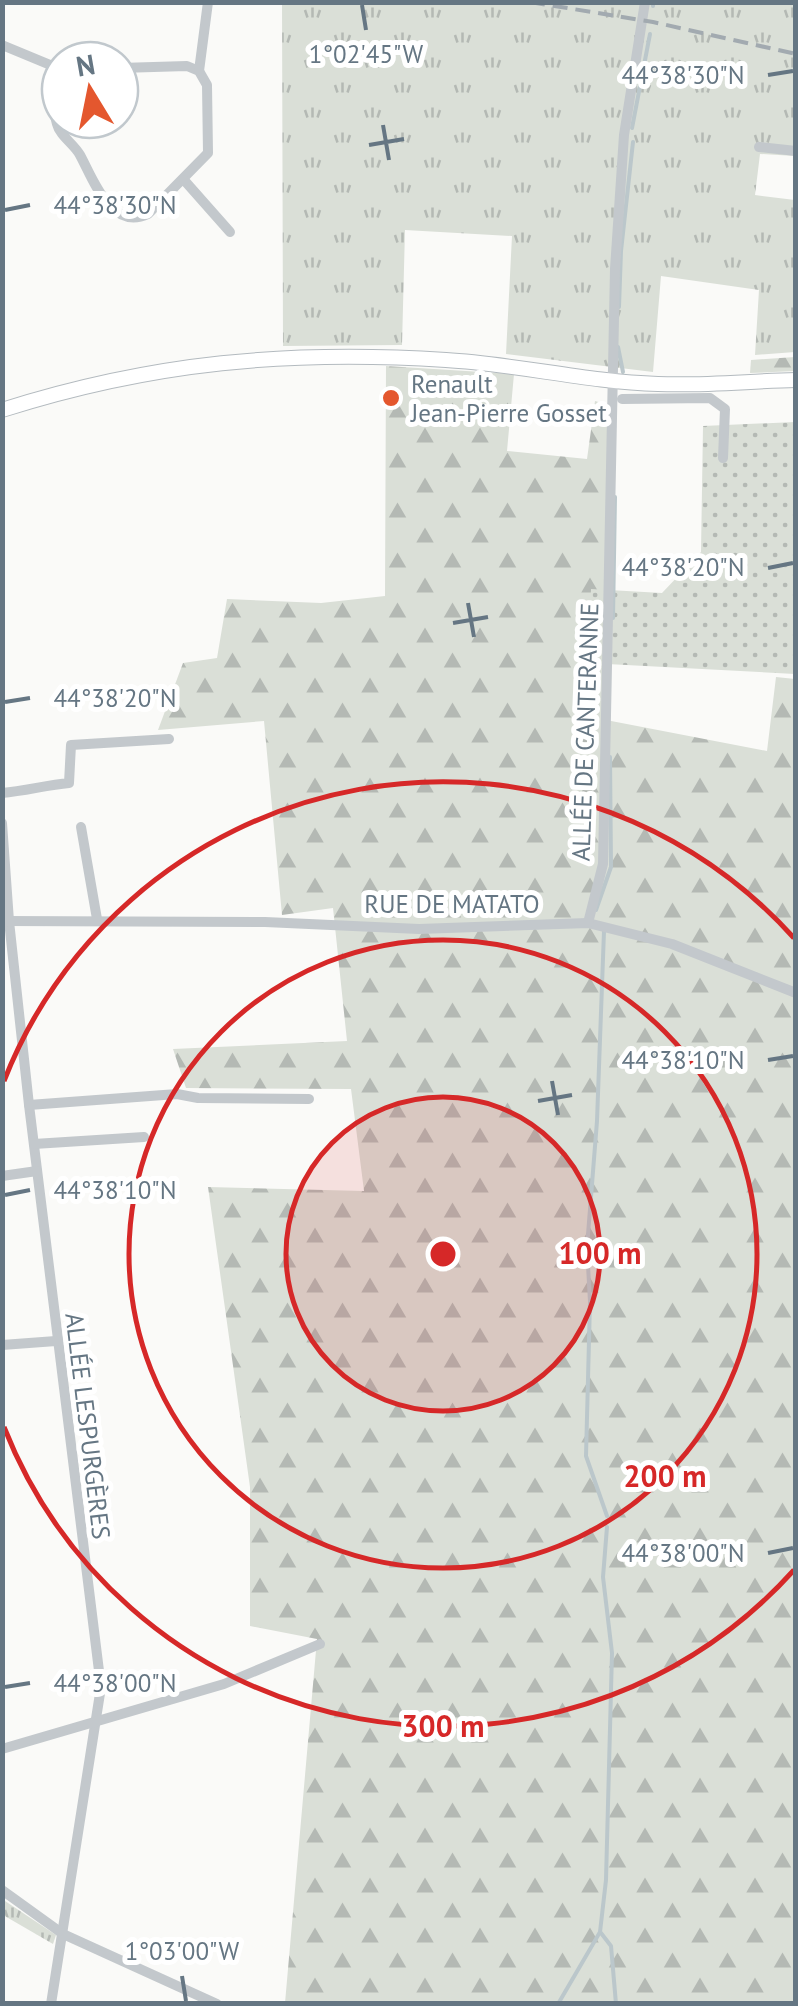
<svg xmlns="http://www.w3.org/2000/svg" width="798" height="2006" font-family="'PT Sans',sans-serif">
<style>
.grass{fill:url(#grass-tufts)}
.forest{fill:url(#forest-firs)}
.park{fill:url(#park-dots)}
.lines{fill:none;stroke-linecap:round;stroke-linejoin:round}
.stream{stroke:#bbc7cb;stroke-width:4}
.secondary-casing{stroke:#b3babf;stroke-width:16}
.street{stroke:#c3c8cc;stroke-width:10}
.secondary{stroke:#fff;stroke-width:14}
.rail{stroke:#a2aab0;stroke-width:4;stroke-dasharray:15 8;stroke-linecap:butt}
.ticks{fill:none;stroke:#657683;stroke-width:4}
.ring{fill:none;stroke:#d62828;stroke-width:5}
.poi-dot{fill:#e4572e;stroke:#fff;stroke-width:4}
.labels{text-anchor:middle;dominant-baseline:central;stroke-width:10;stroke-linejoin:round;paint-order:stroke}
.poi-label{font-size:25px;fill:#657683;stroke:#fff;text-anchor:start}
.street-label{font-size:25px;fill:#657683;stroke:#fff}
.ticks-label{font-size:25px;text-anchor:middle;fill:#657683;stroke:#fff;stroke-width:10;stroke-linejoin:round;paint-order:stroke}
.centre{fill:#d62828;stroke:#fff;stroke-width:5}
.ring-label{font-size:30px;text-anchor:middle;font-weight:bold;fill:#d62828;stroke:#fff;stroke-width:10;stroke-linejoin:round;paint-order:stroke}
</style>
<defs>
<pattern id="grass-tufts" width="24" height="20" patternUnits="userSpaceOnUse" patternTransform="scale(2.5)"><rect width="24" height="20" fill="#dadfd7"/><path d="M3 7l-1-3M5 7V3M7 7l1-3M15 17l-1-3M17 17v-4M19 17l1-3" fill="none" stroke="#b4b9b4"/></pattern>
<pattern id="forest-firs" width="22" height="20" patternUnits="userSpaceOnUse" patternTransform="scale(2.5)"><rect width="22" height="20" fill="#dadfd7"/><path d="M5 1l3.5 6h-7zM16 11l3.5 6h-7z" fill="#b4b9b4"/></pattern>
<pattern id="park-dots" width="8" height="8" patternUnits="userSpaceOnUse" patternTransform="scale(2.5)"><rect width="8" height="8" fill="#dadfd7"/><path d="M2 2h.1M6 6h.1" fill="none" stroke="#b4b9b4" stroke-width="1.8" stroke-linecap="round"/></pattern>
</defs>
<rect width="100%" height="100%" fill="#fafaf8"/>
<g class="grass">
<path d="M 282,3 L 795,3 L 795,156 L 760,154 L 755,195 L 795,200 L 795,352 L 755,355 L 759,290 L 661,276 L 653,372 L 506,354 L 512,236 L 405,230 L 402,345 L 283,346 Z"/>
<path d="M 2,1899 L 56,1935 L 53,1944 L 3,1915 Z"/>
</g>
<g class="forest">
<path d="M 795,357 L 795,371 L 750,373 L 751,360 Z"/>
<path d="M 386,366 L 514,374 L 507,451 L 587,459 L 595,401 L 609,405 L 606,720 L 767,751 L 776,677 L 795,679 L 795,2003 L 285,2003 L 317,1639 L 250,1626 L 250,1487 L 208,1187 L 364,1191 L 351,1089 L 186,1088 L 173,1049 L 347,1041 L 333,908 L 282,915 L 264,721 L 158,730 L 183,663 L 217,658 L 227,599 L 321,603 L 385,596 Z"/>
</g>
<path class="park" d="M 795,422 L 795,674 L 588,663 L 591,589 L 662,593 L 701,552 L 703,426 Z"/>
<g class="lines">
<g class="stream">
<path d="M 653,6 L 653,2"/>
<path d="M 632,128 L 650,34"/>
<path d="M 619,307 L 621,251 L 633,142"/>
<path d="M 618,347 L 623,372"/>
<path d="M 613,618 L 615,497"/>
<path d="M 596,910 L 611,867 L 610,757"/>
<path d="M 604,931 L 597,1121 L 587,1247 L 590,1302 L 586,1456 L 607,1516"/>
<path d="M 601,1933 L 611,1946 L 616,2004"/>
<path d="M 558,2004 L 600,1932 L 606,1880 L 612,1653 L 603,1577 L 607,1527"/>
</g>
<defs>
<path id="secondary" d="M 2,410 C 153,362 289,350 446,360 C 517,364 587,382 658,384 C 704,386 750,381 796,380"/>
</defs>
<use href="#secondary" class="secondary-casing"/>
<g class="street">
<path d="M 2,45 L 60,69"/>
<path d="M 54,69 C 55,87 52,108 57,124 C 60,136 74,144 80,155 C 94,181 111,231 148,214 L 208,153 L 207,85 L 199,71 L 187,66 L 120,68"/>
<path d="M 199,71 L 208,2"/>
<path d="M 759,147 L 796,151"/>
<path d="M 184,180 L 230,232"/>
<path d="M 622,399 L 710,398 L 725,409 L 723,458"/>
<path d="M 2,793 C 26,791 46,785 69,783 L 71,745 L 169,739"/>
<path d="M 2,823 L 9,921 L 29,1105 L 101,1687 L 51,2004"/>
<path d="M 81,827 L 97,919"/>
<path d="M 3,921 L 265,922 L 419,929 L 588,923 L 672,944 L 796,993"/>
<path d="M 588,923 L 603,864 L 615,269 L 624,135 L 645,2"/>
<path d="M 29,1105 L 177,1094 L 198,1098 L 309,1099"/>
<path d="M 34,1144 L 144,1137"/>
<path d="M 2,1176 L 37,1171"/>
<path d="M 2,1345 L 56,1341"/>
<path d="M 2,1749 L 224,1684 L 320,1644"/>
<path d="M 2,1890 L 63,1934 L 217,2004"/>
</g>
<use href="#secondary" class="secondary"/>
<path class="rail" d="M 530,2 L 653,22 L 796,54"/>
</g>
<path class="ticks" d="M 362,5 L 366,30M 768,75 L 793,71M 383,125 L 389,160M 369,145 L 404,139M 5,210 L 30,205M 768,568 L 793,563M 468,603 L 474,637M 453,623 L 488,617M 5,702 L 30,698M 768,1060 L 793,1056M 552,1081 L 558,1115M 538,1101 L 572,1095M 5,1195 L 30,1190M 768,1553 L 793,1548M 5,1687 L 30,1683M 182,1976 L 186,2001"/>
<circle cx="443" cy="1254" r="157" fill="#d62828" fill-opacity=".12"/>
<g class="ring">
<circle cx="443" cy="1254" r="157"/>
<circle cx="443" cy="1254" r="314"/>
<path d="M794 1570A472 472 0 0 1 4 1427M4 1081A472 472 0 0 1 794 938"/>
</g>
<circle class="poi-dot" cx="391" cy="398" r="10"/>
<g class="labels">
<g class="poi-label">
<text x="411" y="384">Renault<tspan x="411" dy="29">Jean-Pierre Gosset</tspan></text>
</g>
<g class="street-label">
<text transform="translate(585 732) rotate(-88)">ALLÉE DE CANTERANNE</text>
<text x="452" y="904">RUE DE MATATO</text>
<text transform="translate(88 1426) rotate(83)">ALLÉE LESPURGÈRES</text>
</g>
</g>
<g class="ticks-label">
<text x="366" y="63">1°02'45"W</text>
<text x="683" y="84">44°38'30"N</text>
<text x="115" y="214">44°38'30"N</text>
<text x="683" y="576">44°38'20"N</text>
<text x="115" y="707">44°38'20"N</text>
<text x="683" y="1069">44°38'10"N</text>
<text x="115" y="1199">44°38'10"N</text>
<text x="683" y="1562">44°38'00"N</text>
<text x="115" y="1692">44°38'00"N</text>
<text x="182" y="1960">1°03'00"W</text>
</g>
<circle cx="443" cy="1254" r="15" class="centre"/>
<g class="ring-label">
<text x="600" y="1264">100 m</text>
<text x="665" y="1487">200 m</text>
<text x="443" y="1737">300 m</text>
</g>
<rect width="798" height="2006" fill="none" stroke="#657683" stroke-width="10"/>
<g transform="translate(90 90) rotate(350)"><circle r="48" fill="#ffffff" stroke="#c1c8cd" stroke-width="2.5"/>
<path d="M0-8L18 38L0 25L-18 38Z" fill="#e4572e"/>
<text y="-15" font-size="28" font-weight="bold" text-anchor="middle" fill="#657683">N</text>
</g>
</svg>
